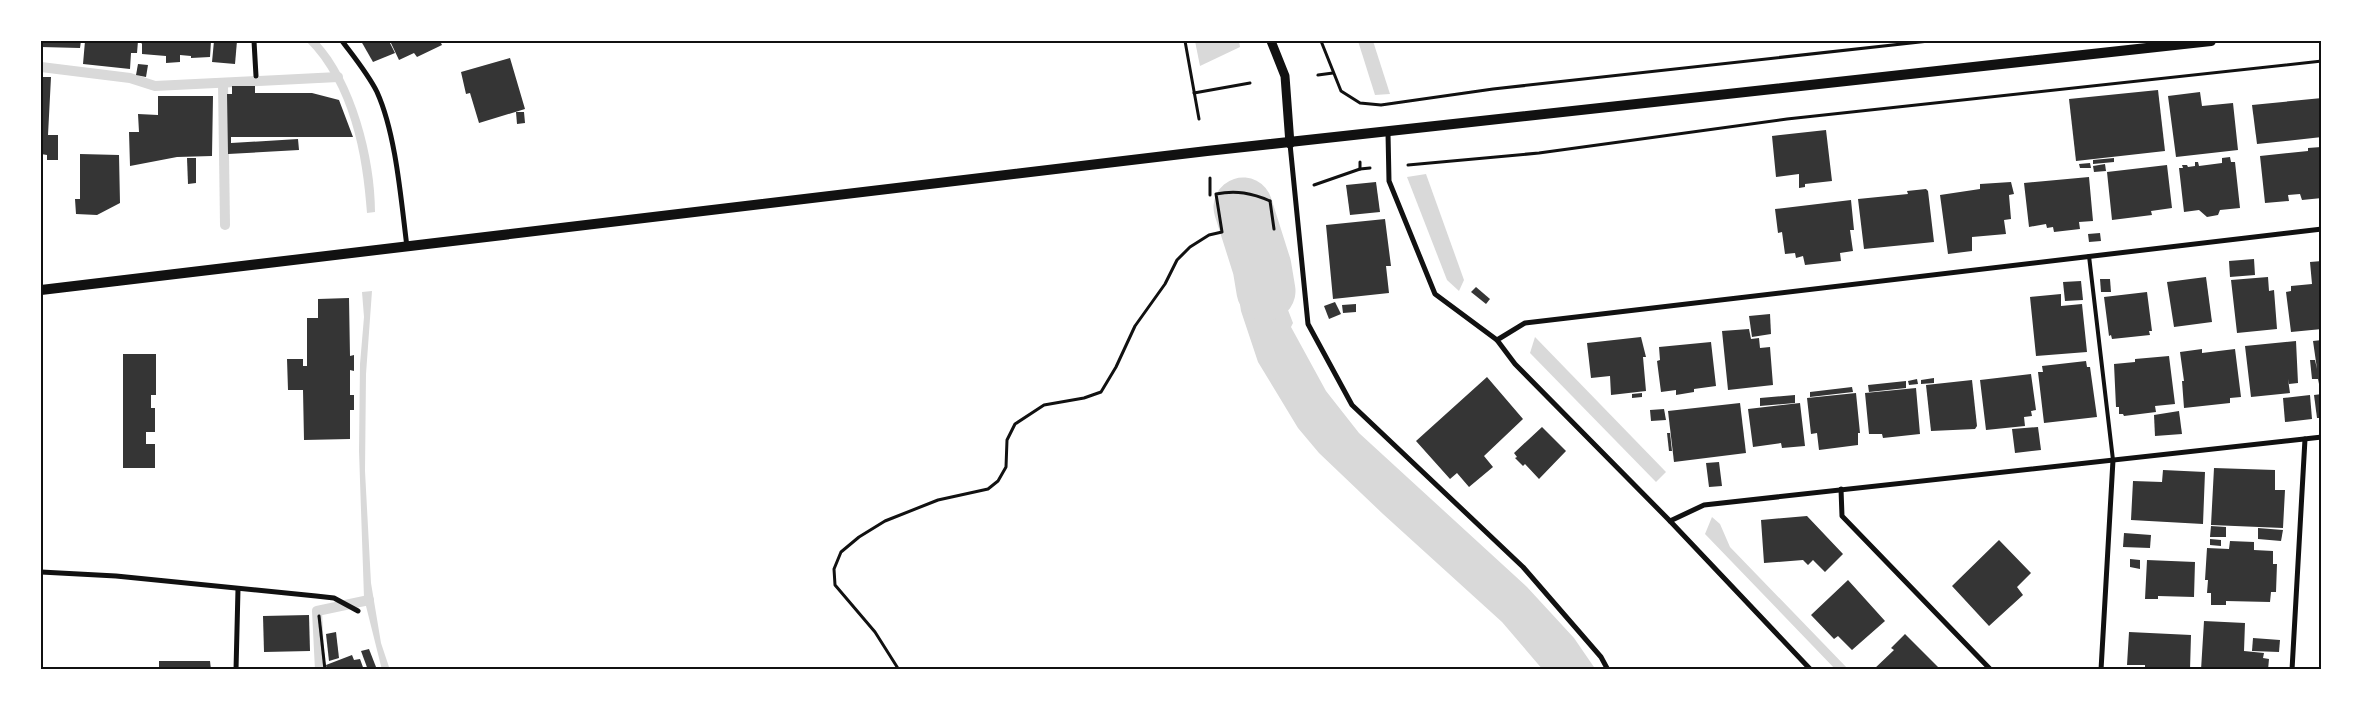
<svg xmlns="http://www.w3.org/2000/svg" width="2363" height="711" font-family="'Noto Sans',sans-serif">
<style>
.water{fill:#d9d9d9}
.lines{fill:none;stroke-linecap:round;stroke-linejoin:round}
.stream{stroke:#d9d9d9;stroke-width:10}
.river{stroke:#d9d9d9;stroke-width:59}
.building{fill:#353535}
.path{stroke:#111;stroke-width:3}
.service{stroke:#111;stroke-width:4}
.minor{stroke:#111;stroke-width:5}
.tertiary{stroke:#111;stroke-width:9}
.secondary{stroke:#111;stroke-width:10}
.neatline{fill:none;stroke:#111;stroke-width:2}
</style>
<rect width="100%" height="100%" fill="#fff"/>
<g class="water">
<path d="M 306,41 L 318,41 C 355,81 375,158 375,212 L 367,213 C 363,154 350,85 306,41 Z"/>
<path d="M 1195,41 L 1239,41 L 1240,47 L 1200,66 Z"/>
<path d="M 1358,41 L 1373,41 L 1390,94 L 1375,95 Z"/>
<path d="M 1426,174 L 1464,280 L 1459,291 L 1447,280 L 1407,177 Z"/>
<path d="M 1226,211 L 1268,213 L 1283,310 L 1288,310 L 1293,323 L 1291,327 L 1326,391 L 1359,433 L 1527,587 L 1574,638 L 1596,670 L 1543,670 L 1502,622 L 1383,514 L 1319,453 L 1298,428 L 1258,362 L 1241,311 Z"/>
<path d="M 372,291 L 366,374 L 365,471 L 371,583 L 381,643 L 390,670 L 382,670 L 364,598 L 359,451 L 360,364 L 364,317 L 362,292 Z"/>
<path d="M 1535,337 L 1666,472 L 1656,482 L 1530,353 Z"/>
<path d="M 1712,517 L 1720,524 L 1730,547 L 1849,670 L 1836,670 L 1705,534 Z"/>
</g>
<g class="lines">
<g class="stream">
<path d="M 41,67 L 130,78 L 155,86 L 338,77"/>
<path d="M 223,83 L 225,225"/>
<path d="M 320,670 L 317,611 L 369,600"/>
</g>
<path class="river" d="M 1243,207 L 1262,267 L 1266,291"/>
</g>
<g class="building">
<path d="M 41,41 L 81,41 L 80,48 L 41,47 Z"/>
<path d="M 85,41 L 138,41 L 137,53 L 131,53 L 130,69 L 83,64 Z"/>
<path d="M 140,41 L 211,41 L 210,57 L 191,58 L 191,56 L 180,55 L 180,62 L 166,63 L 166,56 L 142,54 L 142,44 Z"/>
<path d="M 214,41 L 237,41 L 235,64 L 212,62 Z"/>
<path d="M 361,41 L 389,41 L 395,53 L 373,62 Z"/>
<path d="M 390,41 L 440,41 L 442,45 L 417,57 L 414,53 L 399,60 Z"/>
<path d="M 510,58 L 525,109 L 479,123 L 470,93 L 466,94 L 461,72 Z"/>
<path d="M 138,64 L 148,65 L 146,77 L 136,75 Z"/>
<path d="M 41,77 L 51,77 L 48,135 L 58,135 L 58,160 L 47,160 L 47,155 L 41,154 Z"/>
<path d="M 232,86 L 255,86 L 255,93 L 312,93 L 339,100 L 353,137 L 231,137 L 231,143 L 298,139 L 299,150 L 228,154 L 227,94 L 232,94 Z"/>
<path d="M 2158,90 L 2165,151 L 2076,161 L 2069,99 Z"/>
<path d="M 2200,92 L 2202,106 L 2233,103 L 2238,150 L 2176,157 L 2168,96 Z"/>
<path d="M 158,96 L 213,96 L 212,156 L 177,157 L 130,166 L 129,132 L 139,132 L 138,114 L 158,115 Z"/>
<path d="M 2322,98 L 2322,137 L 2257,144 L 2252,105 Z"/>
<path d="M 516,112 L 524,112 L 525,123 L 517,124 Z"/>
<path d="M 1826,130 L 1832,181 L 1805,184 L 1805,187 L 1799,188 L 1799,174 L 1776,177 L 1772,136 Z"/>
<path d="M 2321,147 L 2322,198 L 2302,200 L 2300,194 L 2288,195 L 2289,201 L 2265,203 L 2260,156 L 2308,151 L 2308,148 Z"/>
<path d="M 80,154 L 119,155 L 120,203 L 97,215 L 76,214 L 75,199 L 80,199 Z"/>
<path d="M 2230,157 L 2231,162 L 2235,162 L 2240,208 L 2220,210 L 2218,215 L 2207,217 L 2199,210 L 2184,212 L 2179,168 L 2183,168 L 2182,165 L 2187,165 L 2188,167 L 2195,166 L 2195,162 L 2198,162 L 2199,166 L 2222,163 L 2222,158 Z"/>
<path d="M 187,158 L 196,158 L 196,183 L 188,184 Z"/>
<path d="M 2114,158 L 2114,162 L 2093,164 L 2093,160 Z"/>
<path d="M 2090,163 L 2091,168 L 2080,168 L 2079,164 Z"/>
<path d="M 2105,164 L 2106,171 L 2094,172 L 2093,166 Z"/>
<path d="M 2167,165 L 2172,208 L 2151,211 L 2152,215 L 2112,220 L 2107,172 Z"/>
<path d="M 2089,177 L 2093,221 L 2079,222 L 2080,229 L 2054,232 L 2053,227 L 2047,228 L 2046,224 L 2029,227 L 2024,183 Z"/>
<path d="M 1376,182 L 1380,212 L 1350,215 L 1346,185 Z"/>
<path d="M 2011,182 L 2014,194 L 2009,195 L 2011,219 L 2004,220 L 2006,234 L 1972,237 L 1972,251 L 1948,254 L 1940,195 L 1980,189 L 1980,184 Z"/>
<path d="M 1926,189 L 1928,191 L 1934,242 L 1864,249 L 1858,199 L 1908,194 L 1907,191 Z"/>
<path d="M 1851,200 L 1854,230 L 1850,230 L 1853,251 L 1840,253 L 1841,261 L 1805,265 L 1803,256 L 1796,258 L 1795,253 L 1785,254 L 1782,232 L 1778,233 L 1775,209 Z"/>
<path d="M 1385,219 L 1391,266 L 1386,266 L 1389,293 L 1333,299 L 1326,225 Z"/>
<path d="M 2100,233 L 2101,241 L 2089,242 L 2088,234 Z"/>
<path d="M 2254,259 L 2255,275 L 2230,277 L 2229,261 Z"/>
<path d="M 2322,261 L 2322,329 L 2291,332 L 2286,292 L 2291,291 L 2291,286 L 2312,284 L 2310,262 Z"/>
<path d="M 2206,277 L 2212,322 L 2174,327 L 2167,282 Z"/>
<path d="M 2268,277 L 2269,291 L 2274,290 L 2277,329 L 2237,333 L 2231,280 Z"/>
<path d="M 2100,279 L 2110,279 L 2111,292 L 2101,292 Z"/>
<path d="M 2081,281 L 2083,300 L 2065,301 L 2063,282 Z"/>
<path d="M 1476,287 L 1490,299 L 1486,304 L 1471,292 Z"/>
<path d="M 2147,292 L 2152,331 L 2149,331 L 2150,335 L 2112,339 L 2111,335 L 2109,336 L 2104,297 Z"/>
<path d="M 2061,294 L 2061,306 L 2082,304 L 2087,352 L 2036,356 L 2030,297 Z"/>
<path d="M 349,298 L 350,356 L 354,355 L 354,371 L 350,370 L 350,395 L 354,395 L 354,410 L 350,410 L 350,439 L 304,440 L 303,390 L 288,390 L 287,359 L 303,359 L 303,366 L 307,366 L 307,318 L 318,318 L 318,299 Z"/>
<path d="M 1335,302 L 1341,314 L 1329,319 L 1324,306 Z"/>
<path d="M 1356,304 L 1356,312 L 1343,313 L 1342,305 Z"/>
<path d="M 1770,314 L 1771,334 L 1752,337 L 1749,316 Z"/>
<path d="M 1749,329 L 1751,339 L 1759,338 L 1760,348 L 1770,347 L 1773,385 L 1728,390 L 1722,331 Z"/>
<path d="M 1641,337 L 1646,357 L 1643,357 L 1646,391 L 1611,395 L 1610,376 L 1591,378 L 1587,343 Z"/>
<path d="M 2322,340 L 2322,383 L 2319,384 L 2318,379 L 2312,379 L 2310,360 L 2315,360 L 2317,369 L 2313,341 Z"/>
<path d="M 2296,341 L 2298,383 L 2289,384 L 2288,379 L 2290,393 L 2251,397 L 2245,346 Z"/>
<path d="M 1711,342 L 1716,386 L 1694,389 L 1694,392 L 1676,395 L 1676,390 L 1661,392 L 1657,361 L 1660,360 L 1659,347 Z"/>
<path d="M 2202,349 L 2202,353 L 2235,349 L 2241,397 L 2230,398 L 2230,403 L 2184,408 L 2182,381 L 2184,381 L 2180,352 Z"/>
<path d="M 123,354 L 156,354 L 156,395 L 151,395 L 151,408 L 155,408 L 155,432 L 146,432 L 146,444 L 155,444 L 155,468 L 123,468 Z"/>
<path d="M 2169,356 L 2175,404 L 2155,406 L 2156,412 L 2124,416 L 2123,414 L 2119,414 L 2119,407 L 2116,407 L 2114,364 L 2135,362 L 2135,359 Z"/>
<path d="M 2086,361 L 2087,367 L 2090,367 L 2097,417 L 2044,423 L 2038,372 L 2043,372 L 2042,366 Z"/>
<path d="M 2031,374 L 2036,410 L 2031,411 L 2032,416 L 2024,417 L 2025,426 L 1986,430 L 1980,380 Z"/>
<path d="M 1487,377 L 1523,419 L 1484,456 L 1493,467 L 1469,487 L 1457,473 L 1450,479 L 1416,441 Z"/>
<path d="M 1934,378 L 1934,383 L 1921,384 L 1921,380 Z"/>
<path d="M 1917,379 L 1918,384 L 1909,385 L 1908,381 Z"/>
<path d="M 1972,380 L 1977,426 L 1975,429 L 1931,431 L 1926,385 Z"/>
<path d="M 1906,381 L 1906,388 L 1869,392 L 1868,385 Z"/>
<path d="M 1852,387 L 1853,392 L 1810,397 L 1810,392 Z"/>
<path d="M 1916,388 L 1920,434 L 1883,438 L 1882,434 L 1869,434 L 1865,393 Z"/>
<path d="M 1642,393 L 1642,397 L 1632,398 L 1632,394 Z"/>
<path d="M 1856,393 L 1860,433 L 1858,433 L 1858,445 L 1819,450 L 1817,433 L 1811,434 L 1807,398 Z"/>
<path d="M 2322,394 L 2322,418 L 2317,418 L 2314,395 Z"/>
<path d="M 1795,395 L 1795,403 L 1760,406 L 1760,398 Z"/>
<path d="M 2310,395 L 2312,419 L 2285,422 L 2283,398 Z"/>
<path d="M 1740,403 L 1746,453 L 1674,462 L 1668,411 Z"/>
<path d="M 1800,403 L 1805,446 L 1782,448 L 1781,443 L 1753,447 L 1748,409 Z"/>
<path d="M 1664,409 L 1666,420 L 1651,421 L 1650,410 Z"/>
<path d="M 2179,411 L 2182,434 L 2155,436 L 2154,415 Z"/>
<path d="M 1542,427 L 1566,451 L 1539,479 L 1525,464 L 1523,466 L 1515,458 L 1517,457 L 1514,453 Z"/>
<path d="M 2038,427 L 2041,450 L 2015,453 L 2012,429 Z"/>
<path d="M 1667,433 L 1670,433 L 1672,451 L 1669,451 Z"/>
<path d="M 1719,462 L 1722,486 L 1709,487 L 1706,463 Z"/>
<path d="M 2214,468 L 2275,470 L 2275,490 L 2285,490 L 2283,528 L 2211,525 Z"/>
<path d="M 2163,470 L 2205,472 L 2203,524 L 2131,520 L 2133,481 L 2162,482 Z"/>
<path d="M 1807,516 L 1843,554 L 1825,572 L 1813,560 L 1808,565 L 1803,560 L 1764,563 L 1761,520 Z"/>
<path d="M 2211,526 L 2226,527 L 2226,537 L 2210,537 Z"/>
<path d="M 2258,528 L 2283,530 L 2281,541 L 2258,539 Z"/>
<path d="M 2124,533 L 2151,535 L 2150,548 L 2123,547 Z"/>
<path d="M 2210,539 L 2221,540 L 2221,546 L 2210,545 Z"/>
<path d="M 1999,540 L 2031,573 L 2017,587 L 2023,595 L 1989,626 L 1952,586 Z"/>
<path d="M 2230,541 L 2254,542 L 2254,550 L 2273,551 L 2273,564 L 2277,564 L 2276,592 L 2271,592 L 2270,602 L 2226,601 L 2226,605 L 2211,605 L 2211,593 L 2207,593 L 2208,580 L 2205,580 L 2207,548 L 2229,549 Z"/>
<path d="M 2130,559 L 2140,560 L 2140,569 L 2130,567 Z"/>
<path d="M 2147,560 L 2195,562 L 2194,597 L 2158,596 L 2158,599 L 2145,599 Z"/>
<path d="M 1848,580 L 1885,621 L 1852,650 L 1838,636 L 1834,639 L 1811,615 Z"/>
<path d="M 309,615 L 310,651 L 264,652 L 263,616 Z"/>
<path d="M 2204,621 L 2245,623 L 2244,651 L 2264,653 L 2263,658 L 2269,659 L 2268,670 L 2201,670 Z"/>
<path d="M 336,632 L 339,658 L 329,661 L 326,634 Z"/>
<path d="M 2129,632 L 2191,635 L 2190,670 L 2145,670 L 2145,665 L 2127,665 Z"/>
<path d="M 1905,634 L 1941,670 L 1873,670 L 1894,650 L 1891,648 Z"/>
<path d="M 2253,638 L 2280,640 L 2279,652 L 2252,651 Z"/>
<path d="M 369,649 L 376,667 L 368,670 L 361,651 Z"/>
<path d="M 352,655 L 354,660 L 360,659 L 364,670 L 327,670 L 326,665 Z"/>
<path d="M 159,661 L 210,661 L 211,670 L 159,670 Z"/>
</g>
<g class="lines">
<g class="path">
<path d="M 1185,41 L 1199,119"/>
<path d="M 1321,41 L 1341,91 L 1360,103 L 1381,105 L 1493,89 L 1929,41"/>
<path d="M 1318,75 L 1333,73"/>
<path d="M 1194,93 L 1250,83"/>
<path d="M 1360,162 L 1360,169"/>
<path d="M 1408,165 L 1539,153 L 1787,119 L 2322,61"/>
<path d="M 1210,178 L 1210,195"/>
<path d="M 1314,185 L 1360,169 L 1370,168"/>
<path d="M 1270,201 L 1274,229"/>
<path d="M 319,616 L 325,670"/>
<path d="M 899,670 L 875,632 L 835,585 L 834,569 L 841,552 L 859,537 L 885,521 L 938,500 L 988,489 L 998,481 L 1006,467 L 1007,440 L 1015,424 L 1044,405 L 1084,398 L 1101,392 L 1116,367 L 1135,326 L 1165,284 L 1177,260 L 1190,247 L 1209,235 L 1222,232 L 1216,194 C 1236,190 1252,193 1270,201"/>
</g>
<path class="service" d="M 2089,256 L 2113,460"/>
<g class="minor">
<path d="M 254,41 L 256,76"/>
<path d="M 342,41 C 354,57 368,74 377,92 C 396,134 401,200 407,247"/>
<path d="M 1388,133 L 1389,181 L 1435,294 L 1497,340"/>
<path d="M 1290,144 L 1308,324 L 1352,405 L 1523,567 L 1601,657 L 1608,670"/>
<path d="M 1841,489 L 1842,516 L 1991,670"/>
<path d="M 1670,521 L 1704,505 L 2322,437"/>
<path d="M 41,572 L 116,576 L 316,596 L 334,598 L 358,611"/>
<path d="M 236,670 L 238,589"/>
<path d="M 1811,670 L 1670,521 L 1515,364 L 1497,340 L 1525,323 L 2322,229"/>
<path d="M 2101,670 L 2113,460"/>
<path d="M 2292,670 L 2305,439"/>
</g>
<path class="tertiary" d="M 1271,41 L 1285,76 L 1290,144"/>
<path class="secondary" d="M 41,290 L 1207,151 L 2211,41"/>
</g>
<rect width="2363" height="711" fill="none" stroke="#ffffff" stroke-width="85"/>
<rect x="42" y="42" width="2278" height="626" class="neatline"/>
</svg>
